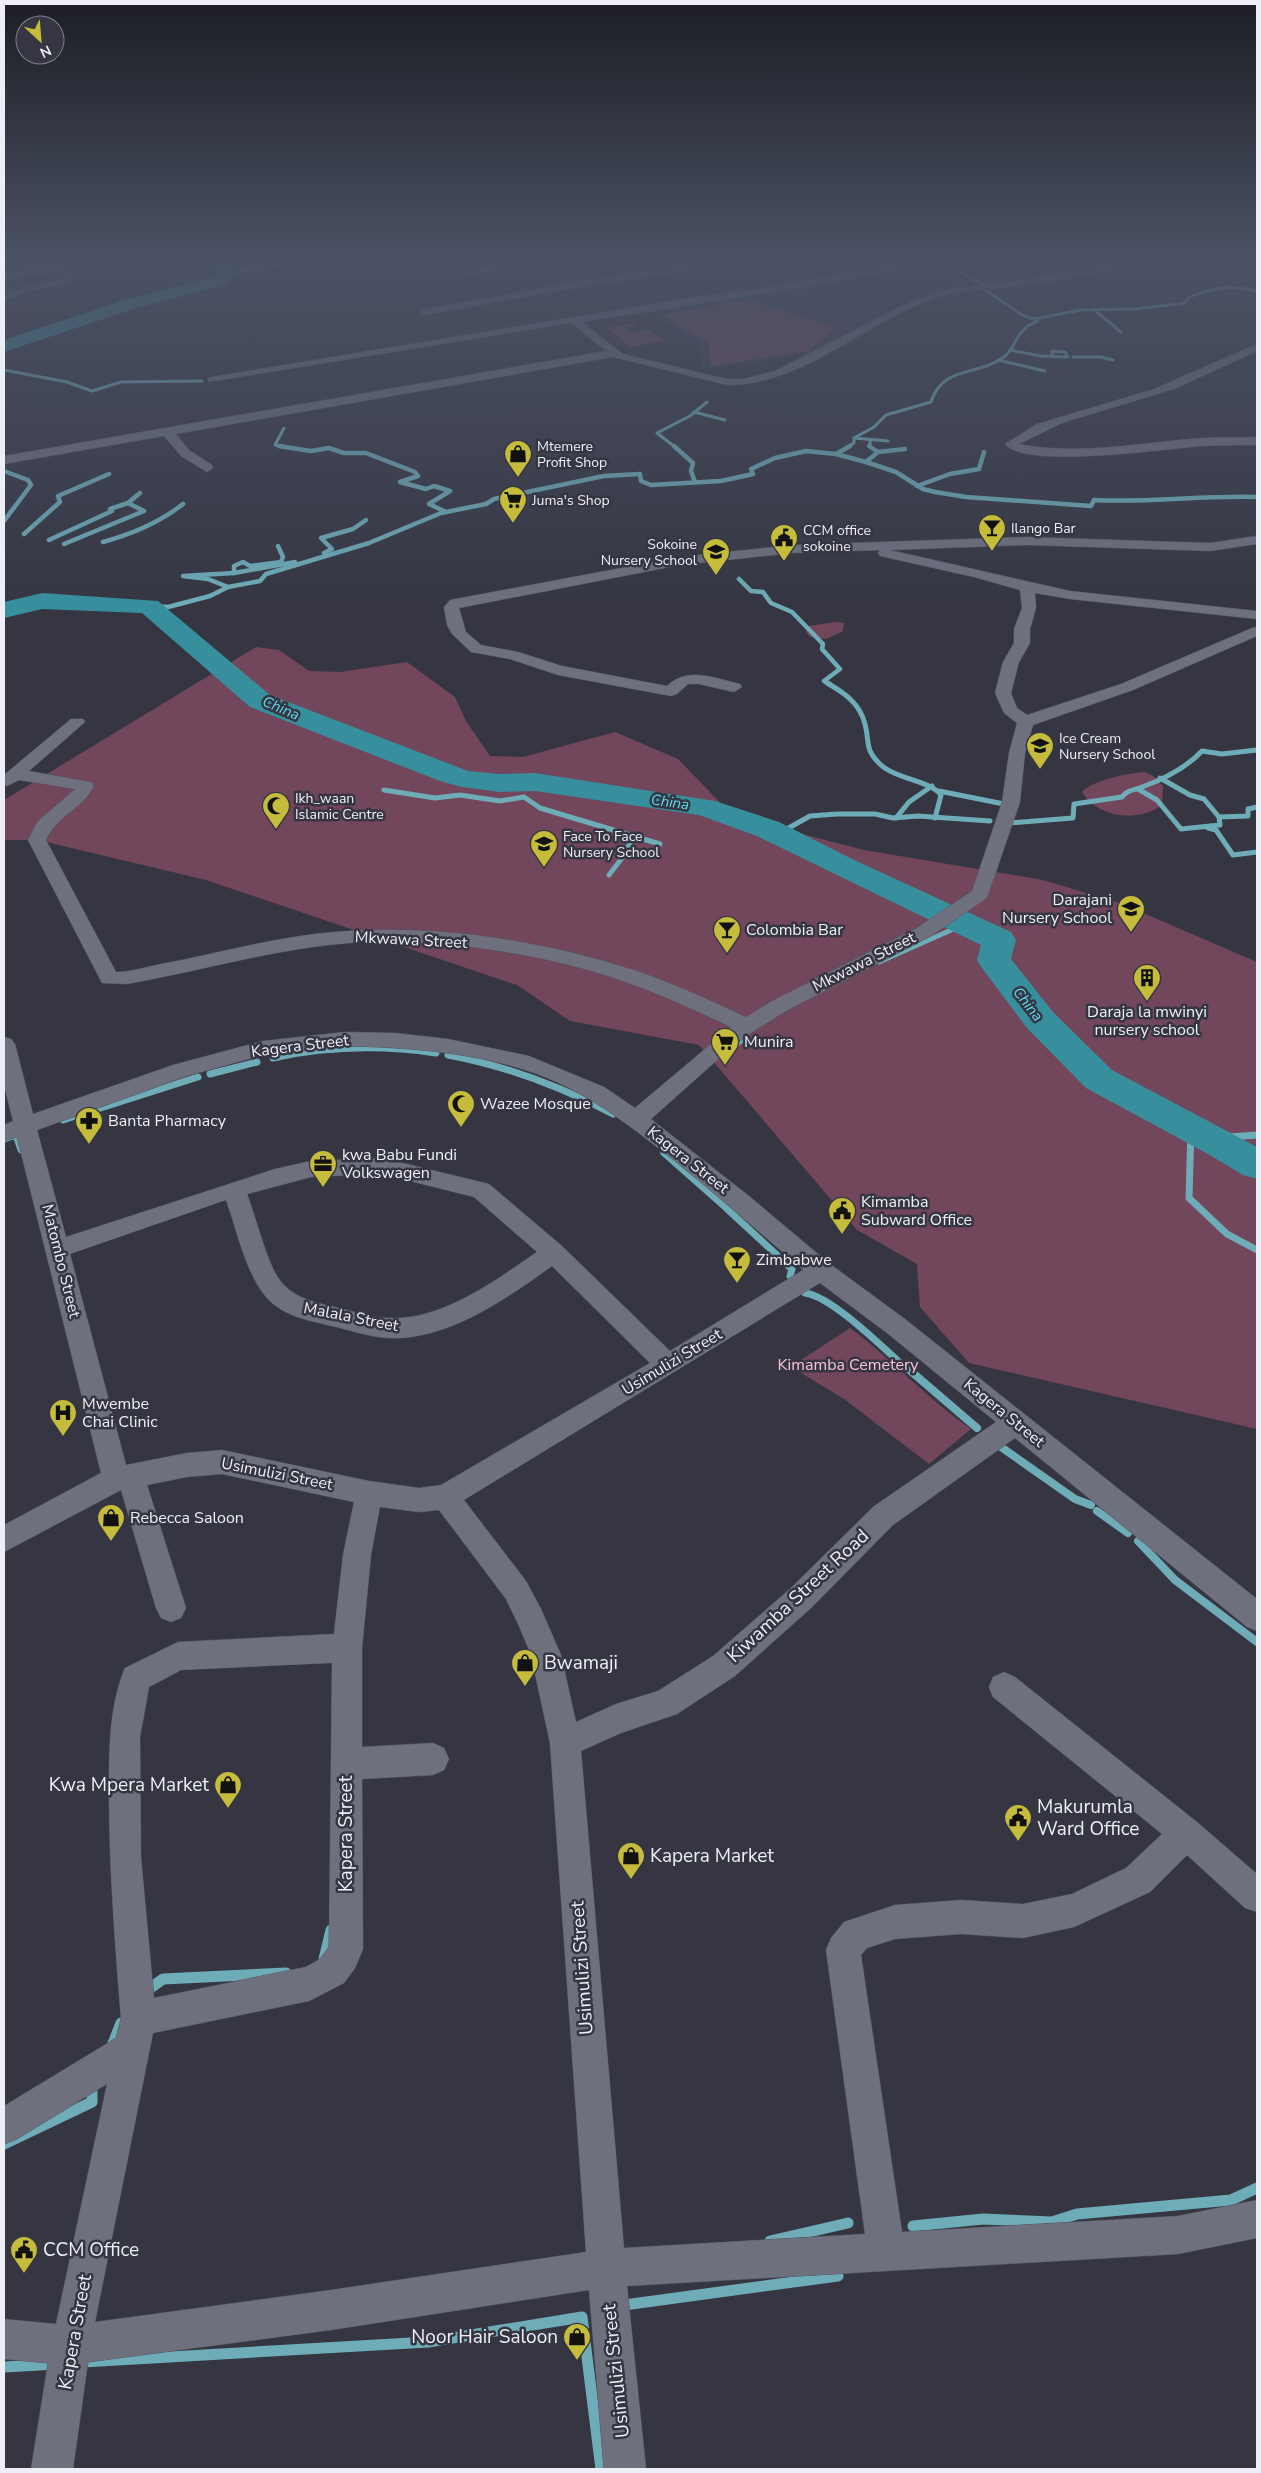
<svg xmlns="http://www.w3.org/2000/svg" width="1261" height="2473" font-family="'Nunito Sans',sans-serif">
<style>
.built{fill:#3d3f51}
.green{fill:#72465b}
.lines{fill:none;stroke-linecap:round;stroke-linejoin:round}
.stream-far5{stroke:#6eacb8;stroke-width:3}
.stream-far4{stroke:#6eacb8;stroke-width:4.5}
.stream-far3{stroke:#6eacb8;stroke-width:5}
.stream-far2{stroke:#6eacb8;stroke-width:7}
.stream-far1{stroke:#6eacb8;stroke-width:8}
.stream{stroke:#6eacb8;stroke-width:11}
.river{fill:#378f9d;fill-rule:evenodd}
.street-casing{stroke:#52545e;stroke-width:1}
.street{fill:#6e707e;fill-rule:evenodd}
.labels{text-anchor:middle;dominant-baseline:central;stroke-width:5;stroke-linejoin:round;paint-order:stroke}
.far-poi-label{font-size:14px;fill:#edeef6;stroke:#353642;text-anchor:start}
.far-water-label{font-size:15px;font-style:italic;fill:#5cdcf0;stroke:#353642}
.poi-label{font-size:16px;fill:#edeef6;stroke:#353642;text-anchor:start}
.street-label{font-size:16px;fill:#edeef6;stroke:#353642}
.park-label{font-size:16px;fill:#f8c2da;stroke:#353642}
.near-street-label{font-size:19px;fill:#edeef6;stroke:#353642}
.near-poi-label{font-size:19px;fill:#edeef6;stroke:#353642;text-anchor:start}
</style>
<rect width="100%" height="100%" fill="#353642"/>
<path class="built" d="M 800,285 L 829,297 L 891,312 L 809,354 L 702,370 L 700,349 L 693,340 L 656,315 L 660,309 Z"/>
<g class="green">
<path d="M 259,260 L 315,260 L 242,272 L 234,266 Z"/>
<path d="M 747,299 L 836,328 L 808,351 L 711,366 L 708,343 L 661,315 Z"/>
<path d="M 633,323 L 637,325 L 626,328 L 633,332 L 649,329 L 665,341 L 630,347 L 607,328 Z"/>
<path d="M 836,622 L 844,623 L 843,631 L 826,639 L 810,637 L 806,632 L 808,626 Z"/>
<path d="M 256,647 L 279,650 L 309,671 L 340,672 L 407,662 L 455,697 L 466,721 L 490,756 L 523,757 L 615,732 L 678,759 L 733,816 L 864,850 L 1043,880 L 1120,903 L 1257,962 L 1257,1429 L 969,1363 L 920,1307 L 917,1264 L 857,1230 L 699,1045 L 570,1021 L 517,985 L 206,880 L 38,840 L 4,840 L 4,800 Z"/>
<path d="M 1145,772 L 1153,776 L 1163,786 L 1162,805 C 1138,823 1098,818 1082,792 C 1092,780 1129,773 1145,772 Z"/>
<path d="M 850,1328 C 892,1359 927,1399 971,1429 L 929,1464 L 844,1399 L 801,1373 L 801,1360 Z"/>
</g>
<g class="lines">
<g class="stream-far5">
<path d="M 364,260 L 437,260"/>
<path d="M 449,260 L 454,266"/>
<path d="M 940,262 L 984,285 L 984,289 L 1022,315 L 1034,319 L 1081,310 L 1134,309 L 1177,304"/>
<path d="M 940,262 L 951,260"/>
<path d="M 46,267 L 65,262"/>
<path d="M 462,268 L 468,273"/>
<path d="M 229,274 L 305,260 L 328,260"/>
<path d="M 468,274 L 497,267 L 485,260"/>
<path d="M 4,276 L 34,268"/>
<path d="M 1180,304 L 1186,302 L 1189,297 C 1217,288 1227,284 1257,291"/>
<path d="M 1093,309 L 1121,332"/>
<path d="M 1010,350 L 1041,356 L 1066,357"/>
<path d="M 1052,356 L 1052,351 L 1065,352 L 1068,357"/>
<path d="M 1073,357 L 1101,357 L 1113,360"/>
<path d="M 998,360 L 1045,371"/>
<path d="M 4,370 L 67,382 L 92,391 L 121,382 L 202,381"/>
<path d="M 694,412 L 725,420"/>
<path d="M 284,428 L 275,445 L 287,447"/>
<path d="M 854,438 L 888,441"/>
<path d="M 870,440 L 870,447"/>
<path d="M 675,447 L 657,433 L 690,416 L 707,402"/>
<path d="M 847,447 L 854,443 L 854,438 L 874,427 L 886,415 L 931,402 C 943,365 976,377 1004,357 C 1018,346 1014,330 1038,321 L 1034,319"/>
</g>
<g class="stream-far4">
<path d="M 279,446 L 311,451 L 329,448 L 344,453 L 366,453 L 415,472 L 418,476 L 400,482 L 426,489 L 434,486 L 450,491 L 429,504 L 446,512"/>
<path d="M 674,446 L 693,463 L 691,471 L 695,482"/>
<path d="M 869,446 L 878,452"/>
<path d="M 836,454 L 866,462 L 878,452 L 905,449"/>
<path d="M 866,462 L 896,472 L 923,489 L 935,492 L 966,497 L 1091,506 L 1094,500 C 1148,503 1203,495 1257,497"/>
<path d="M 4,471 L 28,480 L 31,485 L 4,521"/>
<path d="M 917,486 L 950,474 L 979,469 L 984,452"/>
<path d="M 24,534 L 60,502 L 58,496 L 109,474"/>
<path d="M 49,540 L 112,511 L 110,509 L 128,503 L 140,493"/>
<path d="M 103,542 C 132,534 159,523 183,504"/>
<path d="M 64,544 L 144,511 L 128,503"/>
<path d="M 278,546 L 283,557 L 281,562 L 250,566 L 243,562 L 234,566 L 234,573 L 295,562"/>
<path d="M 324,553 L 332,549 L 321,538 L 353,529 L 366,520"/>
<path d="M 739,579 L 751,591 L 763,592 L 771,603 L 792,612 L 823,644 L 822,649 L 840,669 L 824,681 L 830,684"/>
<path d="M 228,587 L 208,579 L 183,576 L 234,573"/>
<path d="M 149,606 L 168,607 L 210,596 L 228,587 L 260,581 L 266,574 L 369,543 L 441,513 L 486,504 L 494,499 L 604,476 L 640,474 L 641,481 L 651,485 L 721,481 L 753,474 L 751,469 L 775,458 L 806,451 L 836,454 L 850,446"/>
</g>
<g class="stream-far3">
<path d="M 827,683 C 845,693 860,704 865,724 C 870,743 864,749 881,765 C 896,779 931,781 941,795 L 935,818"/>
<path d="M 1138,789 L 1157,800 L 1181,829 L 1220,825 L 1219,817 L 1204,799 L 1190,795 L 1160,778"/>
<path d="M 384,790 L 435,798 L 460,795 L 500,801 L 524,797 L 540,808 L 660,844"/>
<path d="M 939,791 L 1009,805"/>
<path d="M 1219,817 L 1248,816 L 1248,809 L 1257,807"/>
<path d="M 896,818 L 909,802 L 932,786"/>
<path d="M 1008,823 L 1073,818 L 1074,804 L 1122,797 C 1128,789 1134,791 1142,787 C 1164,779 1186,768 1202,751 L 1222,754 L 1257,750"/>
<path d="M 1208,828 L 1216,830 L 1233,855 L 1257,852"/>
<path d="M 778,834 L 810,816 L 837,814 L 875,814 L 893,818 L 918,816 L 990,821"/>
<path d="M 609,875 L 622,858 L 634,836"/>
<path d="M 879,962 L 967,923"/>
</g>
<g class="stream-far2">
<path d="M 448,1055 C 507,1066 560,1086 613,1114"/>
<path d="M 721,1056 L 744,1037"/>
<path d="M 273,1058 C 327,1046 381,1045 436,1053"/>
<path d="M 210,1074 L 257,1062"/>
<path d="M 63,1120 L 198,1077"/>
<path d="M 1191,1128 L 1189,1198 L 1227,1234 L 1257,1250"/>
<path d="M 4,1139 L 16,1135 L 21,1150"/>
<path d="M 1222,1144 L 1229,1137 L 1257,1135"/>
<path d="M 664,1153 L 724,1206"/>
<path d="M 726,1208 L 777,1255"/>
<path d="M 786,1264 L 792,1269 L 790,1276"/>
<path d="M 805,1293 C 833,1297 884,1349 907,1369"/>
</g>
<g class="stream-far1">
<path d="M 906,1367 L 977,1428"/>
<path d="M 1001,1447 L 1075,1499 L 1091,1505"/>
<path d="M 1097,1511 L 1128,1533"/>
<path d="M 1138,1541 L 1175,1580 L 1257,1642"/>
</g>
<g class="stream">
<path d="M 324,1959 L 331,1930"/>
<path d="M 149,1989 L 163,1979 L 286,1973"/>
<path d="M 112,2046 L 121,2023"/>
<path d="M 4,2144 L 92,2102 L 92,2092"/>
<path d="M 913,2226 L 983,2219 L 1052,2222 L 1077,2214 L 1231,2200 L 1257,2188"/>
<path d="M 770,2241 L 848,2223"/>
<path d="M 624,2305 L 838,2276"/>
<path d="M 83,2362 L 428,2342 L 582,2317 L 601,2469"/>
<path d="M 4,2367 L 57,2364"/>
</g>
<g class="river">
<path d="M 216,260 L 239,260 L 230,266 L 238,274 L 225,285 L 136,308 L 4,352 L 4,340 L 124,300 L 213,277 L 218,274 L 209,265 Z"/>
<path d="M 42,593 L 158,601 L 270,695 L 468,771 L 500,774 L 535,773 L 715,801 L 779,822 L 852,859 L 1011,932 L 1016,940 L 1011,959 L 1053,1012 L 1112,1070 L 1257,1147 L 1257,1179 L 1243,1175 L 1208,1154 L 1086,1088 L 1027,1028 L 982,968 L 977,960 L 981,945 L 757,836 L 699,815 L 535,791 L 500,792 L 462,787 L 440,781 L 250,707 L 142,613 L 42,609 L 4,618 L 4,602 Z"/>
</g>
<defs>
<g id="street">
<path d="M 94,260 L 110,260 L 93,266 L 4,280 L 4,274 Z"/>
<path d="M 722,260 L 745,260 L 740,263 L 586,286 L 425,315 L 420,312 L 425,309 L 586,280 Z"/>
<path d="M 923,260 L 943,260 L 938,263 L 776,292 L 582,322 L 623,354 L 727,379 L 744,379 L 775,371 L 899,307 L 940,290 L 1019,280 L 1140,260 L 1161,260 L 1156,263 C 1110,271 1064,280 1017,286 C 994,289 968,289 946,295 C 869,316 809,385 727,385 L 613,357 L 176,434 L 189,450 L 212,465 L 213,468 L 207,472 L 181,456 L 164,436 L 4,464 L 4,456 L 606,351 L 571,323 L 208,382 L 208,378 L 212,377 L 681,299 L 776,286 Z"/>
<path d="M 69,271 L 74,274 L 65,284 L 31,291 L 4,301 L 4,295 L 24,287 L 58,280 Z"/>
<path d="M 1257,344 L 1257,351 L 1177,388 L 1062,423 L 1019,444 C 1080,456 1142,442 1203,438 C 1221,437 1239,438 1257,437 L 1257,445 C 1239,445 1222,445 1204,446 C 1170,448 1024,470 1005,444 L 1037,424 L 1154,389 Z"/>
<path d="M 1257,536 L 1257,544 L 1210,551 L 1028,545 L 890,550 L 1070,591 L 1257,611 L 1257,619 L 1070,599 L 1035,593 L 1036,608 L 1030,629 L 1030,643 L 1019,662 L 1011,693 L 1017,708 L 1027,715 L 1121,684 L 1252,628 L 1257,627 L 1257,636 L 1133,690 L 1033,725 L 1025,753 L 1020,802 L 987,898 L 931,936 L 786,1011 L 754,1031 L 733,1046 L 651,1119 L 749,1196 L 830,1264 L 905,1319 L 1257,1599 L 1257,1631 L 1247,1627 L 1015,1438 L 893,1525 L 811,1608 L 735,1676 L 677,1714 L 621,1733 L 581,1751 L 624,2248 L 865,2234 L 826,1950 L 831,1938 L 844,1922 L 895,1905 L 961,1900 L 1023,1904 L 1072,1894 L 1126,1868 L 1162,1834 L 993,1697 L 989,1687 L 993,1677 L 1004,1672 L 1015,1677 L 1197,1822 L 1257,1874 L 1257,1912 L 1245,1908 L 1187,1855 L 1150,1892 L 1074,1927 L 1023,1938 L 961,1934 L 895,1939 L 867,1948 L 861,1955 L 902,2232 L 1178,2216 L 1257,2200 L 1257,2238 L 1178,2254 L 627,2286 L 646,2469 L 604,2469 L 589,2290 L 331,2330 L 88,2362 L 73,2469 L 31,2469 L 48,2363 L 4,2359 L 4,2319 L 56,2324 L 107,2084 L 17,2139 L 4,2144 L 4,2106 L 116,2038 L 121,2019 C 115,1943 109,1868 109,1791 C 109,1750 109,1706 125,1668 L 178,1642 L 334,1634 L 343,1555 L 354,1502 L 222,1474 L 187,1477 L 147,1485 L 186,1608 L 181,1618 L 171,1622 L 161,1618 L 156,1608 L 121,1490 L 4,1552 L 4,1525 L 101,1473 L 17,1137 L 4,1141 L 4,1125 L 13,1121 L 4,1085 L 4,1037 L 11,1039 L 15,1044 L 33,1114 L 173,1065 L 263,1041 L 345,1032 L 395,1033 L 448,1039 L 529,1056 L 604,1087 L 635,1108 L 731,1027 C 695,1010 658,993 620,980 C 535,951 417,934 328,945 C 260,953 194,972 127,984 L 102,983 L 28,840 L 37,822 L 75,789 L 19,780 L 7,786 L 4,785 L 4,775 L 71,719 L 83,719 L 85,722 L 29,771 L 85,781 L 91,782 L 94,786 C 83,808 56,817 46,840 L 116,972 C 131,972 146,967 161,964 C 205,956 249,944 294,937 C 403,919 530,936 634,970 C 673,983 709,1000 746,1017 L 772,1001 L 917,928 L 972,891 L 1002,802 L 1009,753 L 1017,723 L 1004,713 L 995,693 L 1003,662 L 1014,643 L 1014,629 L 1022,608 L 1020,590 L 974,577 L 880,556 L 878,553 L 880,550 L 793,553 L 680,565 L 459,608 L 466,632 L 481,645 L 518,652 L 562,666 L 667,686 C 687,666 715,678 740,684 L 742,687 L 734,692 L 699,684 L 688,684 L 677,694 L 671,696 L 558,675 L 510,659 L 471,652 L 452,634 L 447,625 L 444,607 L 450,600 L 680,557 L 793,545 L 1028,537 L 1210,543 ZM 345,1046 C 404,1047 469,1052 525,1070 C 583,1088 629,1125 676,1162 C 719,1197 761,1233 803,1270 L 670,1351 L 562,1246 L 489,1184 L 382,1158 L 311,1161 L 275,1169 L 66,1237 L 37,1130 L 187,1076 L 263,1055 ZM 382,1174 L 474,1197 L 537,1252 C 494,1281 442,1321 387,1318 C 369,1317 352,1311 335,1307 C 313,1302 293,1298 279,1279 C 267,1263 255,1214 247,1194 L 311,1177 ZM 226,1200 C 237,1230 246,1275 267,1298 C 283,1316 310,1321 332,1326 C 350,1330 369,1337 388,1338 C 447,1341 506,1299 552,1266 L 650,1363 L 441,1485 L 419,1488 L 369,1481 L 222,1450 L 187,1453 L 126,1465 L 70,1254 ZM 820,1283 L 887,1333 L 996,1422 L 873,1507 L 791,1588 L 713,1656 L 658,1691 L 616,1704 L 576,1722 L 561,1655 L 541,1609 L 526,1581 L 464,1500 ZM 380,1507 L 419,1512 L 439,1510 L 506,1599 L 519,1626 L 531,1655 L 550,1743 L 586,2252 L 331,2290 L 95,2322 L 153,2033 L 309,2001 L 344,1983 L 355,1968 L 363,1949 L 362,1779 L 433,1775 L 444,1770 L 449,1759 L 444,1748 L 433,1743 L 362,1747 L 362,1648 L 371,1555 ZM 332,1663 L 329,1947 L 320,1959 L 306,1967 L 154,1998 L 141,1858 L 140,1737 L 149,1687 L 181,1670 Z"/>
</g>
</defs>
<use href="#street" class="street-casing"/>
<use href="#street" class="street"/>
</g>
<linearGradient id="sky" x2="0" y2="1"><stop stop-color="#1d1e24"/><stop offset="0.43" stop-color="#4b5265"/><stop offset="1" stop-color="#4b5265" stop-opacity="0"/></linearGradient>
<rect width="1261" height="606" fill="url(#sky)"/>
<defs>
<symbol id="shop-pin" viewBox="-11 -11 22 30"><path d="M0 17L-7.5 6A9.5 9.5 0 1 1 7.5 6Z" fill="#c6bc3c" stroke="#353642"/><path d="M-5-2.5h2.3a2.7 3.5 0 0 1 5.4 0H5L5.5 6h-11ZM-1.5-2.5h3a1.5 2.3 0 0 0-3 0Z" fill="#111"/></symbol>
<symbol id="supermarket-pin" viewBox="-11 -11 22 30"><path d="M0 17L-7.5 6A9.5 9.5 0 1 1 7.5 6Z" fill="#c6bc3c" stroke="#353642"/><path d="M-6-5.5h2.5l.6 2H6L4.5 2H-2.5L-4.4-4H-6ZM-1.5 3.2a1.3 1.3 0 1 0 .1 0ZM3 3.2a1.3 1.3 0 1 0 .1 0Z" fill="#111"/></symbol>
<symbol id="bar-pin" viewBox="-11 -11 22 30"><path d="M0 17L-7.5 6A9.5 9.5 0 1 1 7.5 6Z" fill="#c6bc3c" stroke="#353642"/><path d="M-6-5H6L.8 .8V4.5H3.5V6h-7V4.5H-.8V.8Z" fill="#111"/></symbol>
<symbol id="civic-pin" viewBox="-11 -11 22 30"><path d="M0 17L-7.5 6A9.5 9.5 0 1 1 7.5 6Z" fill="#c6bc3c" stroke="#353642"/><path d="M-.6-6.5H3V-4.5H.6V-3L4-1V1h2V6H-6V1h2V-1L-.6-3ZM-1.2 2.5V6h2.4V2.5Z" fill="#111"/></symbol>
<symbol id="school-pin" viewBox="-11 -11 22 30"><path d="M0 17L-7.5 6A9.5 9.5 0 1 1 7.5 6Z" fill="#c6bc3c" stroke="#353642"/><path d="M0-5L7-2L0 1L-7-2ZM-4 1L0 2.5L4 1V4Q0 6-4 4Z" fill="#111"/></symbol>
<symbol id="mosque-pin" viewBox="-11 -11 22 30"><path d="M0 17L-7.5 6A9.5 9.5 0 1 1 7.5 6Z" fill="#c6bc3c" stroke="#353642"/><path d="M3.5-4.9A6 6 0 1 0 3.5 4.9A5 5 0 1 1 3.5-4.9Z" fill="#111"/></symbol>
<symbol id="building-pin" viewBox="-11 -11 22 30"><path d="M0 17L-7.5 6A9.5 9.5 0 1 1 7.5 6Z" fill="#c6bc3c" stroke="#353642"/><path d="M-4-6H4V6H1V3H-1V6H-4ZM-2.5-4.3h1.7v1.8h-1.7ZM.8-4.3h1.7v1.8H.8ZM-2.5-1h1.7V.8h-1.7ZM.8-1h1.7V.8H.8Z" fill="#111"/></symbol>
<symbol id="pharmacy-pin" viewBox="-11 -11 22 30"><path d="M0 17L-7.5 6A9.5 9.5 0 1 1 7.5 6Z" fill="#c6bc3c" stroke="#353642"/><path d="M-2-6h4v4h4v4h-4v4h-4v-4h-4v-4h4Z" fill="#111"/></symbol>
<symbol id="office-pin" viewBox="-11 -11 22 30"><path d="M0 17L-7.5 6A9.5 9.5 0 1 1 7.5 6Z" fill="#c6bc3c" stroke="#353642"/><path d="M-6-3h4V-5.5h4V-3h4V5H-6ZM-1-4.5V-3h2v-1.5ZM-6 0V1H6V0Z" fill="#111"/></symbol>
<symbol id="hospital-pin" viewBox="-11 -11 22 30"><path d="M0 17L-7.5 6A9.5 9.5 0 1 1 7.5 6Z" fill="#c6bc3c" stroke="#353642"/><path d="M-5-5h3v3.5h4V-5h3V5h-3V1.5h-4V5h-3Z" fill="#111"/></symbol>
</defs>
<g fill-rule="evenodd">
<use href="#shop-pin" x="502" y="438" width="32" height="43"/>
<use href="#supermarket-pin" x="497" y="484" width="32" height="43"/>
<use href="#bar-pin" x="976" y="512" width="32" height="43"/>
<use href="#civic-pin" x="768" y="522" width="32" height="43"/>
<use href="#school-pin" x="700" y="536" width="32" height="43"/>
<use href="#school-pin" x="1024" y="730" width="32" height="43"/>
<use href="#mosque-pin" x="260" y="790" width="32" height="43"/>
<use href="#school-pin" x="528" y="828" width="32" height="43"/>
<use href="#school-pin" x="1115" y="893" width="32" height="43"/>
<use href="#bar-pin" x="711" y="914" width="32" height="43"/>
<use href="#building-pin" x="1131" y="962" width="32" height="43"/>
<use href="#supermarket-pin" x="709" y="1026" width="32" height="43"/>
<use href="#mosque-pin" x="445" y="1088" width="32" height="43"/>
<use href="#pharmacy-pin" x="73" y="1105" width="32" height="43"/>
<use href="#office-pin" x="307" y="1148" width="32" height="43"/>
<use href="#civic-pin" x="826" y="1195" width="32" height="43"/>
<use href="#bar-pin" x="721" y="1244" width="32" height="43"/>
<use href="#hospital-pin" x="47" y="1397" width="32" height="43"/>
<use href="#shop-pin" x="95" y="1502" width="32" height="43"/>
<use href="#shop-pin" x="509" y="1647" width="32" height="43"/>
<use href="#shop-pin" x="212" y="1769" width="32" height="43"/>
<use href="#civic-pin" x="1002" y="1802" width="32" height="43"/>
<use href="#shop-pin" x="615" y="1840" width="32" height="43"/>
<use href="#civic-pin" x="8" y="2234" width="32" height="43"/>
<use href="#shop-pin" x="561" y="2321" width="32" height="43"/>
</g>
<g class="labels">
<g class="far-poi-label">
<text x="537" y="446">Mtemere<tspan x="537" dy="16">Profit Shop</tspan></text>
<text x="532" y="500">Juma's Shop</text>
<text x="1011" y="528">Ilango Bar</text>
<text x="803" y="530">CCM office<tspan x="803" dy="16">sokoine</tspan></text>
<text x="697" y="544" text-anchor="end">Sokoine<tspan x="697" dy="16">Nursery School</tspan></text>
<text x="1059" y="738">Ice Cream<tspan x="1059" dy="16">Nursery School</tspan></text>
<text x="295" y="798">Ikh_waan<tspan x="295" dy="16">Islamic Centre</tspan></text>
<text x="563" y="836">Face To Face<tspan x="563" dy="16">Nursery School</tspan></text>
</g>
<g class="far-water-label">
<text transform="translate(281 708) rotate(23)">China</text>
<text transform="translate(670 802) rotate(8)">China</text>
<text transform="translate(1028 1004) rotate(52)">China</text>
</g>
<g class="poi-label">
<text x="1112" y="900" text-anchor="end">Darajani<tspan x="1112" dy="18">Nursery School</tspan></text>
<text x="746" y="930">Colombia Bar</text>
<text x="1147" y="1012" text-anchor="middle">Daraja la mwinyi<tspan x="1147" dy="18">nursery school</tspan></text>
<text x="744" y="1042">Munira</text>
<text x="480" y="1104">Wazee Mosque</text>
<text x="108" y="1121">Banta Pharmacy</text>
<text x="342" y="1155">kwa Babu Fundi<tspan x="342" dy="18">Volkswagen</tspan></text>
<text x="861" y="1202">Kimamba<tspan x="861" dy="18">Subward Office</tspan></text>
<text x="756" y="1260">Zimbabwe</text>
<text x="82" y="1404">Mwembe<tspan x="82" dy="18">Chai Clinic</tspan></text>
<text x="130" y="1518">Rebecca Saloon</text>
</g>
<g class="street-label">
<text transform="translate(411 940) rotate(3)">Mkwawa Street</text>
<text transform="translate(864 962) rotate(-27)">Mkwawa Street</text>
<text transform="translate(300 1046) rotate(-7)">Kagera Street</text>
<text transform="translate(688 1160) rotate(38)">Kagera Street</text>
<text transform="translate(61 1261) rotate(76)">Matombo Street</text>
<text transform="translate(351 1317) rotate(11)">Malala Street</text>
<text transform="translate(672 1362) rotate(-31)">Usimulizi Street</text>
<text transform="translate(1004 1413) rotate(39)">Kagera Street</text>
<text transform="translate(277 1474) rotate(11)">Usimulizi Street</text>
</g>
<g class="park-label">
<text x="848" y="1365">Kimamba Cemetery</text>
</g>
<g class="near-street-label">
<text transform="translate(798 1596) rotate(-43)">Kiwamba Street Road</text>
<text transform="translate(346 1834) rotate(-90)">Kapera Street</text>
<text transform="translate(582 1968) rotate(-94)">Usimulizi Street</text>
<text transform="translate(75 2332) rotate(-80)">Kapera Street</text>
<text transform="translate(616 2371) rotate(-96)">Usimulizi Street</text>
</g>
<g class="near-poi-label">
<text x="544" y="1663">Bwamaji</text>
<text x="209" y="1785" text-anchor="end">Kwa Mpera Market</text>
<text x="1037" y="1807">Makurumla<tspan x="1037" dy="22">Ward Office</tspan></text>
<text x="650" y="1856">Kapera Market</text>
<text x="43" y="2250">CCM Office</text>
<text x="558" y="2337" text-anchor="end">Noor Hair Saloon</text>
</g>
</g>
<rect width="1261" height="2473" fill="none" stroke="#edeef6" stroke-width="10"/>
<g transform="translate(40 40) rotate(154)"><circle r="24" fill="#353642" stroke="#7f808a"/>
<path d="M0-4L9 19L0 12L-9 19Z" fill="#c6bc3c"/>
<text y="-8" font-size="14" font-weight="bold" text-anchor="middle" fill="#edeef6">N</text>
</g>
</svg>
